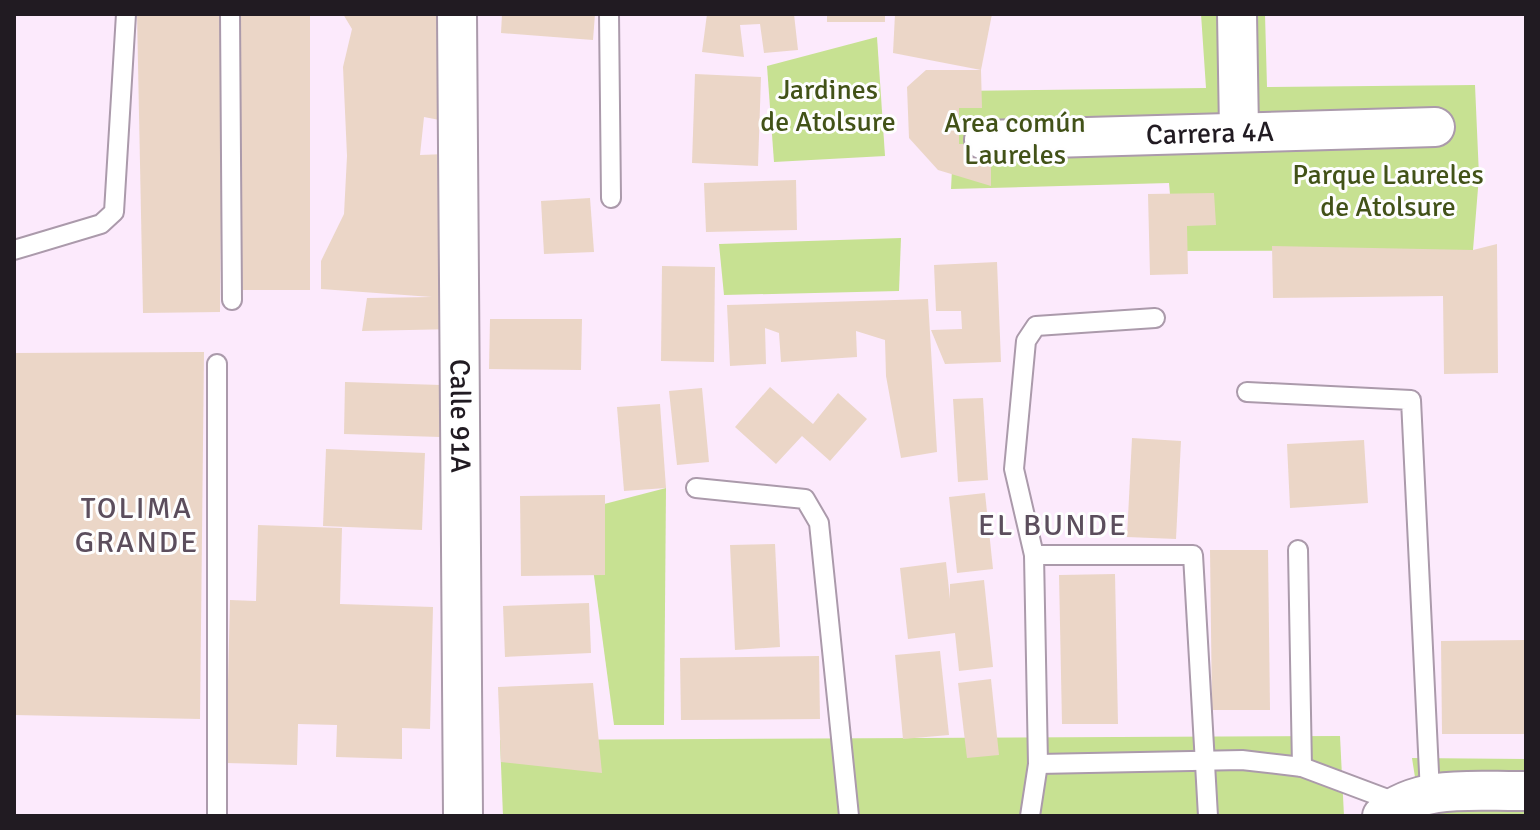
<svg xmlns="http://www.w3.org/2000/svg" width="1540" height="830" font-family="Signika,sans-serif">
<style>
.green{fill:#c7e192}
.building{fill:#ebd6c7}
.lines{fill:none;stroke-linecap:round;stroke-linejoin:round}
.service-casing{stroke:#ab9aab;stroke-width:22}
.minor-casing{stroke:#ab9aab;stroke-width:42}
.service{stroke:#fff;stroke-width:18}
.minor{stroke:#fff;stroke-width:38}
.labels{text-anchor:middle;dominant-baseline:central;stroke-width:6;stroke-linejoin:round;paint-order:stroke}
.park-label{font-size:28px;fill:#425218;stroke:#fefefe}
.street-label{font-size:28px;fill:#211b22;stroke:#fefefe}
.neighbourhood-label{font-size:30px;letter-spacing:2px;fill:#5c4e5d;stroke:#fefefe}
</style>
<rect width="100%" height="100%" fill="#fceafc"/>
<g class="green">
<path d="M 1201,14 L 1265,14 L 1267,87 L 1475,85 L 1479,176 L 1473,250 L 1175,251 L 1169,183 L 951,189 L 956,91 L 1206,88 Z"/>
<path d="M 877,37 L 885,156 L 774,162 L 767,66 Z"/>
<path d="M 901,238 L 899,291 L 724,295 L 719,244 Z"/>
<path d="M 666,488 L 664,725 L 614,725 L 585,509 Z"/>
<path d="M 1340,736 L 1344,816 L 503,816 L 500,740 Z"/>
<path d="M 1412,758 L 1526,759 L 1526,816 L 1421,816 Z"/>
</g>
<g class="building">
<path d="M 137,14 L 223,14 L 220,312 L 143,313 Z"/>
<rect x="240" y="14" width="70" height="276"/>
<path d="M 343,14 L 445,14 L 450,122 L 424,117 L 420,155 L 446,154 L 439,297 L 456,329 L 362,331 L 367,298 L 432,297 L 321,289 L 321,261 L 344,214 L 347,156 L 343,67 L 352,29 Z"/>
<path d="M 502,14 L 595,14 L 593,40 L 501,33 Z"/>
<path d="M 707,14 L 794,14 L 798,50 L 764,53 L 760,24 L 740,25 L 744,57 L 702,52 Z"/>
<rect x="827" y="14" width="58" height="8"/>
<path d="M 895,14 L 992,14 L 981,70 L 893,53 Z"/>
<path d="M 926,70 L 981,70 L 982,108 L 959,108 L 959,144 L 991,144 L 991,186 L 938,170 L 909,138 L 907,87 Z"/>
<path d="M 695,74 L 761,77 L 758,166 L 692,163 Z"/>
<path d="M 796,180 L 797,230 L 706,232 L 704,183 Z"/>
<path d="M 1214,193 L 1216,225 L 1187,226 L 1188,274 L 1150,275 L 1148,194 Z"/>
<path d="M 590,198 L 594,252 L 544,254 L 541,201 Z"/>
<path d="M 1497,244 L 1498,373 L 1444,374 L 1443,296 L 1273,298 L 1272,246 L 1473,250 Z"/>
<path d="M 997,262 L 1001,362 L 945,364 L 931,330 L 962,329 L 961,311 L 936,311 L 934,265 Z"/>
<path d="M 662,266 L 715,267 L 714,362 L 661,361 Z"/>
<path d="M 928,299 L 937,452 L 901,458 L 886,376 L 885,340 L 856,331 L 857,357 L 781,362 L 779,333 L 765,328 L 766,364 L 730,366 L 727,305 Z"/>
<path d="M 490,319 L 582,319 L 581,370 L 489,369 Z"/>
<path d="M 204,352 L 200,719 L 14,715 L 14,353 Z"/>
<path d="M 345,382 L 441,385 L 440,437 L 344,434 Z"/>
<path d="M 770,387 L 813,424 L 838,393 L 867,419 L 830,461 L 802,436 L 776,464 L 735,427 Z"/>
<path d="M 702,388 L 709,462 L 677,465 L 669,391 Z"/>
<path d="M 983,398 L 988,480 L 958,482 L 953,399 Z"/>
<path d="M 660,404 L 666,488 L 624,491 L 617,407 Z"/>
<path d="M 1132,438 L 1181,441 L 1176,539 L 1127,537 Z"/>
<path d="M 1364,440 L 1368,503 L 1290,508 L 1287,444 Z"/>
<path d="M 326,449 L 425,453 L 422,530 L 323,526 Z"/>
<path d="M 985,493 L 993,569 L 957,573 L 949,497 Z"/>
<path d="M 605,495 L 605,575 L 521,576 L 520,496 Z"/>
<path d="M 258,525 L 342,528 L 340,604 L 433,607 L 430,729 L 402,728 L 402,759 L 336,757 L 337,725 L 298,724 L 297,765 L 226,763 L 230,600 L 256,601 Z"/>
<path d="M 775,544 L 780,647 L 735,650 L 730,545 Z"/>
<path d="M 1210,550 L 1268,550 L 1270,710 L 1212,710 Z"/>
<path d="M 946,562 L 950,599 L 950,584 L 984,580 L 993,667 L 959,671 L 955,633 L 908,639 L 900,568 Z"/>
<path d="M 1115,574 L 1118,724 L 1062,724 L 1059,575 Z"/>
<path d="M 589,603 L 591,653 L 505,657 L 503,606 Z"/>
<path d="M 1526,640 L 1526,734 L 1442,734 L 1441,641 Z"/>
<path d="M 940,651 L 949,735 L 903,739 L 895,655 Z"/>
<path d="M 819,656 L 820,719 L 681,720 L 680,658 Z"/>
<path d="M 991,679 L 999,755 L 967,758 L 958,683 Z"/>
<path d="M 593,683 L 602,773 L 501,762 L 498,687 Z"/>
</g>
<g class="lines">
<defs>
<g id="service">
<path d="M 230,14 L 232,300"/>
<path d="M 609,14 L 611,198"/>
<path d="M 14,250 L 101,224 L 114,212 L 126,14"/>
<path d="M 217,364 L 217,816"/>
<path d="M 1247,392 L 1411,400 L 1430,793"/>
<path d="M 696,488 L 805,499 L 819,523 L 849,816"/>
<path d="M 1298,550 L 1302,767"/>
<path d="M 1034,555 L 1014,469 L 1026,341 L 1036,326 L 1155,318"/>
<path d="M 1038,764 L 1242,760 L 1302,767 L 1398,803"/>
<path d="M 1030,816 L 1038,764 L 1034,555 L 1193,555 L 1208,816"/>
</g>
<g id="minor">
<path id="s1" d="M 457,14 L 463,816"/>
<path d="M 1237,14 L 1239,130"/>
<path id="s2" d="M 984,140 L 1435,127"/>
<path d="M 1382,816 C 1421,783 1477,792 1526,791"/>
</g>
</defs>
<use href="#service" class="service-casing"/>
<use href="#minor" class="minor-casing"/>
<use href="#service" class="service"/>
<use href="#minor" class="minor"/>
</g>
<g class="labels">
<g class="park-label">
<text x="828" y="90">Jardines<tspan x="828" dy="32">de Atolsure</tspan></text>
<text x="1015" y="123">Area común<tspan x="1015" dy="32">Laureles</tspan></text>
<text x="1388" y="175">Parque Laureles<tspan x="1388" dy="32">de Atolsure</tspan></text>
</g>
<g class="street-label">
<text stroke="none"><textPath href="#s2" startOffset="226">Carrera 4A</textPath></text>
<text stroke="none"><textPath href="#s1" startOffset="402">Calle 91A</textPath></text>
</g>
<g class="neighbourhood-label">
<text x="137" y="508">TOLIMA<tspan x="137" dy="34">GRANDE</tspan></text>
<text x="1053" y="525">EL BUNDE</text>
</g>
</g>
<rect width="1540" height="830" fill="none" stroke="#211b22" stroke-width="32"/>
</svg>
